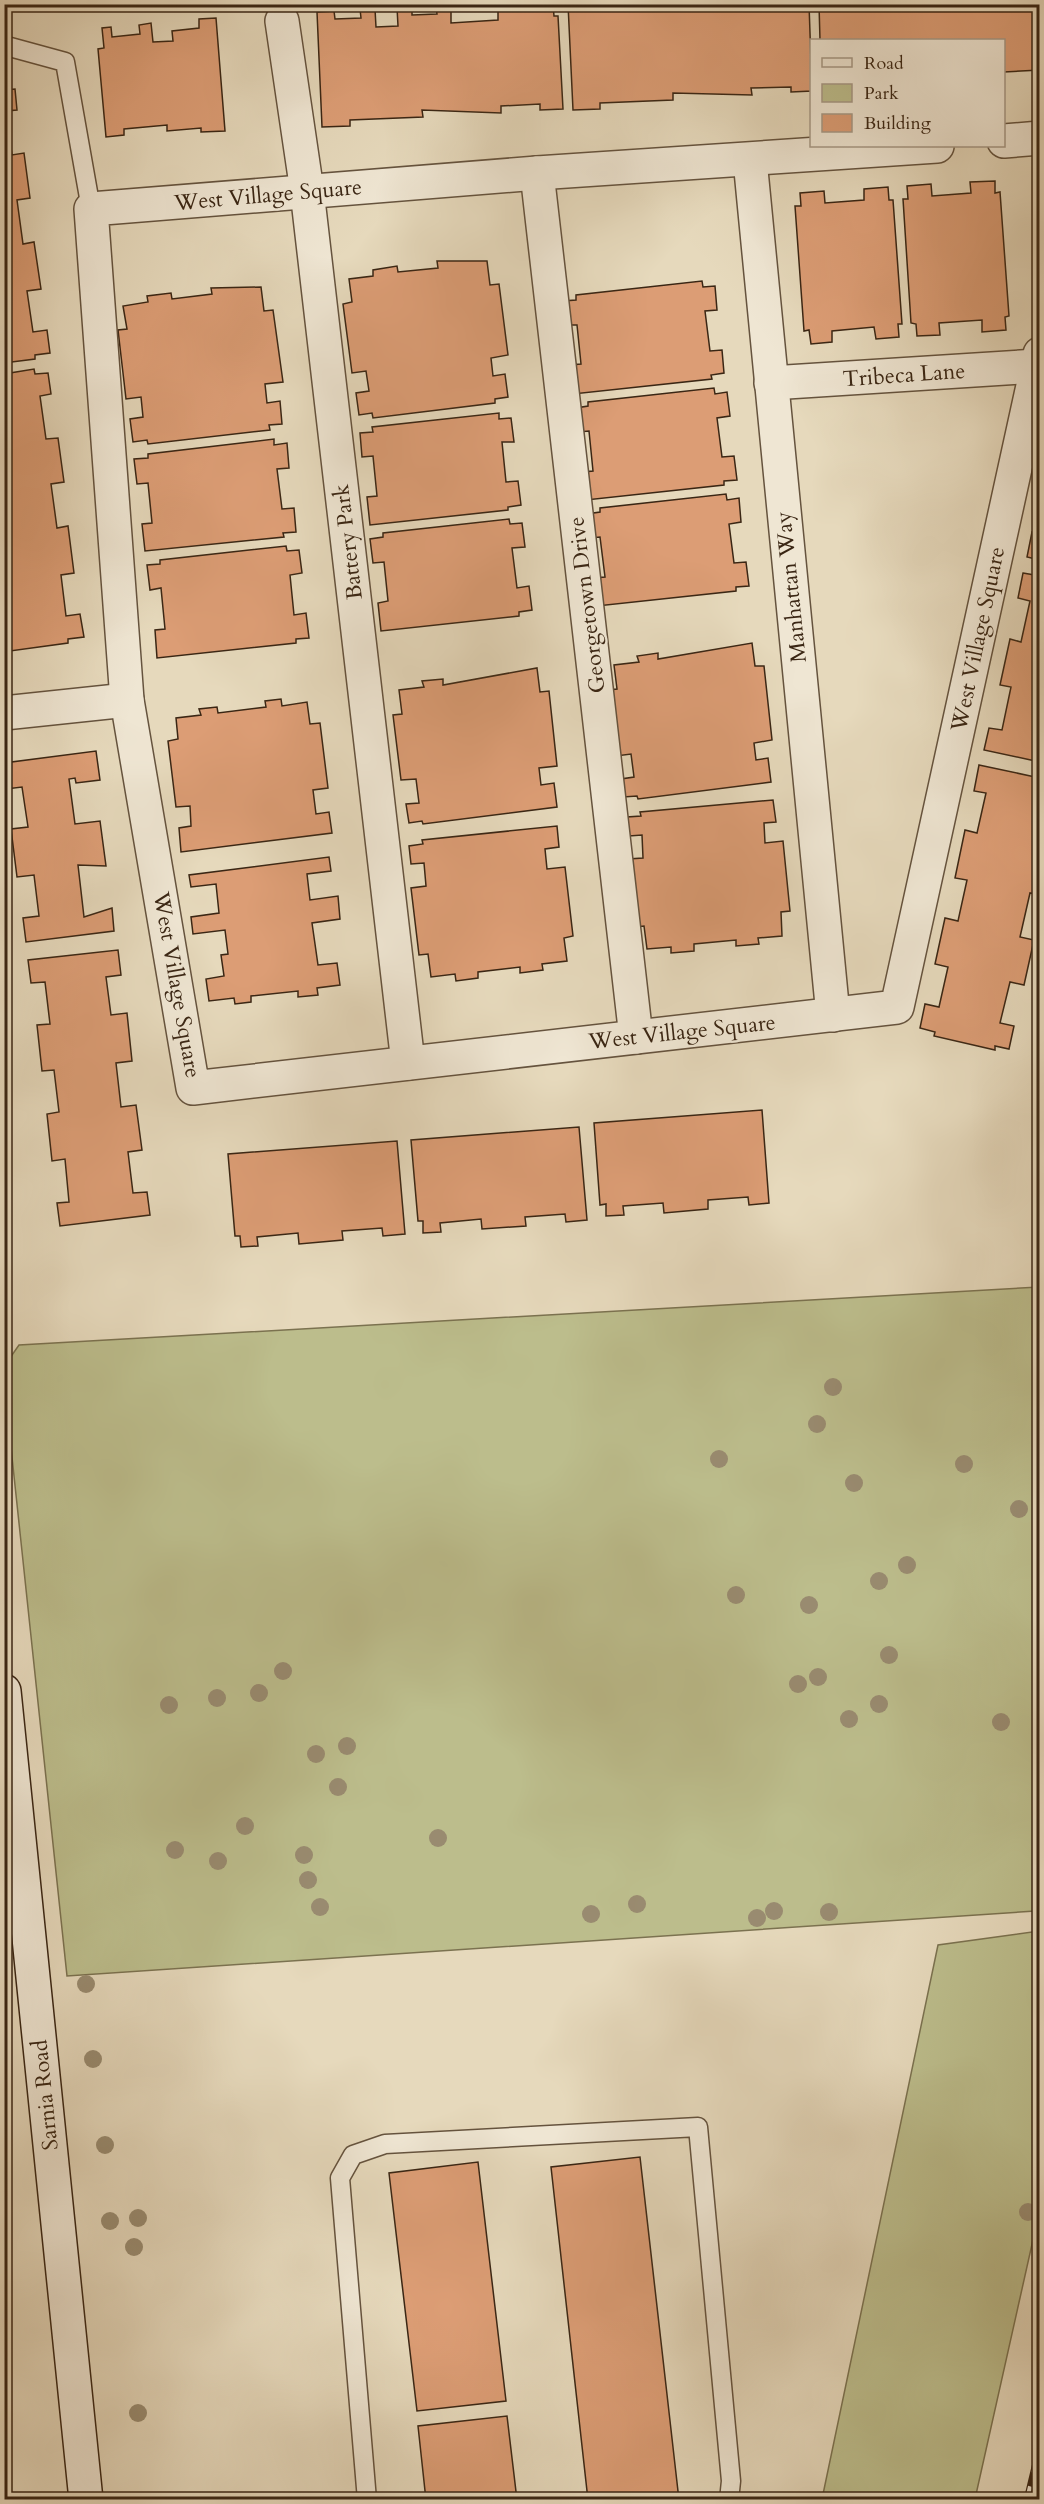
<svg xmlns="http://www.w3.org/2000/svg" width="1044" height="2504" font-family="Cardo,serif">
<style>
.green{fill:#bcbd8c;stroke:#7b7250;stroke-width:1.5}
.building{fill:#dc9d75;stroke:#3a2614;stroke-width:1.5}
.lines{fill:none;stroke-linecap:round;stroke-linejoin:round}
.service-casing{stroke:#65533e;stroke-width:21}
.minor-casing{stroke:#65533e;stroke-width:36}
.secondary-casing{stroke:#3a2614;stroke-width:36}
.service{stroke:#efe6d3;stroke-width:18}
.minor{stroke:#efe6d3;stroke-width:33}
.secondary{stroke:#efe6d3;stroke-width:33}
.rail-casing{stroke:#3a2614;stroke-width:7}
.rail{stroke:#efe6d3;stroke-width:4.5;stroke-dasharray:14;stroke-linecap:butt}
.tree{fill:#998b70}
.labels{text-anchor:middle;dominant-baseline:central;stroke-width:4.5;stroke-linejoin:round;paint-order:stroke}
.street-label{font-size:22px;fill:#3a2614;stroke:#efe6d3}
</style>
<rect width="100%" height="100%" fill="#e6d9bc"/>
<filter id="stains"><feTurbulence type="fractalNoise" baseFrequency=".00333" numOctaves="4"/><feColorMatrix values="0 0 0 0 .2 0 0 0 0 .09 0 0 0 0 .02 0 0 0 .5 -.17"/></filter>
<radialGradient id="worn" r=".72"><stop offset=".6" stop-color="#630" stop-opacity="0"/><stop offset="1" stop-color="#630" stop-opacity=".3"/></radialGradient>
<g class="green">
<path d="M 1039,1287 L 1040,1891 L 1035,1911 L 67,1976 L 5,1391 L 5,1365 L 19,1345 Z"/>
<path d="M 1039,1931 L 1039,2213 L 975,2499 L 822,2499 L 938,1945 Z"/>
</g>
<g class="building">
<path d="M 498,4 L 514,4 L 514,9 L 553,4 L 554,16 L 558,16 L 563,109 L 540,110 L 540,104 L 501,106 L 501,113 L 422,110 L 423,117 L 350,120 L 350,126 L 322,127 L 317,12 L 334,11 L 335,19 L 361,18 L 360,9 L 375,9 L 376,27 L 398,26 L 397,7 L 412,7 L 412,15 L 437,14 L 436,6 L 451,5 L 451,23 L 498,20 Z"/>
<path d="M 568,4 L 626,4 L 626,10 L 648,9 L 648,4 L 809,4 L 812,91 L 791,92 L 791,87 L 751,88 L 752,95 L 673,93 L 673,100 L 600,103 L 600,109 L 573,110 Z"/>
<path d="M 819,4 L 1040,4 L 1040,70 L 1004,72 L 1004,40 L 820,40 Z"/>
<path d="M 216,18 L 225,131 L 201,132 L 201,128 L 167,131 L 167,125 L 124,129 L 124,135 L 106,137 L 98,49 L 104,48 L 102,28 L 111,27 L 112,37 L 140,34 L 139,25 L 151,23 L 153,42 L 173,41 L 172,31 L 199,28 L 199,19 Z"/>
<path d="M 15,89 L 17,110 L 6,111 L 12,155 L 24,153 L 30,198 L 17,200 L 23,244 L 34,242 L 41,289 L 27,291 L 33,332 L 47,330 L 50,353 L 35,355 L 35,359 L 4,363 L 4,90 Z"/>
<path d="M 995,181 L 995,193 L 1000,192 L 1009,316 L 1005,317 L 1006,330 L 982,332 L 982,320 L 939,323 L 940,335 L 917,336 L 916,324 L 911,323 L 903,199 L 908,199 L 907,186 L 931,184 L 932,196 L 971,193 L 970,182 Z"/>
<path d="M 888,187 L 889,200 L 893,200 L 902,324 L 898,324 L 899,337 L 876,339 L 874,327 L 832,331 L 832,342 L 811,344 L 809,330 L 804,331 L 795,206 L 801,206 L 800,193 L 824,191 L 825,203 L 864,200 L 864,189 Z"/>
<path d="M 437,261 L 487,261 L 490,285 L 499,284 L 508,355 L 491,358 L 493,376 L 505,374 L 508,397 L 495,399 L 495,403 L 373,418 L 372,413 L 359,415 L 356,393 L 369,391 L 366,371 L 352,373 L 343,304 L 352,302 L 349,279 L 373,276 L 373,270 L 397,266 L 398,272 L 438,268 Z"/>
<path d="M 702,281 L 703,287 L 715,286 L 717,310 L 705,311 L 710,351 L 722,350 L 724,373 L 711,375 L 712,379 L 573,394 L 570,365 L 581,364 L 577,325 L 565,325 L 563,301 L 576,300 L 576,295 Z"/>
<path d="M 261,287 L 264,311 L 273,310 L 283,382 L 265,384 L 267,403 L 280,401 L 282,424 L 269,425 L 270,430 L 148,444 L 147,440 L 133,442 L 130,419 L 143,417 L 141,397 L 126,399 L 118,330 L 127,329 L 123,306 L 148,302 L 147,296 L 171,293 L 172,299 L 212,294 L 211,288 Z"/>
<path d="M 34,369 L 35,374 L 48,373 L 51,394 L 40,396 L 46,439 L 58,438 L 64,482 L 51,484 L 57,528 L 68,526 L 74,573 L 61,575 L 66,616 L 80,614 L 84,637 L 68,639 L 68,643 L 10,651 L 9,646 L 4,646 L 4,374 Z"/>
<path d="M 714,388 L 715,394 L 727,392 L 730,416 L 717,418 L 722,457 L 734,456 L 737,480 L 724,481 L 724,485 L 586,500 L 583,472 L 593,471 L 589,431 L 578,432 L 576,408 L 588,406 L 588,402 Z"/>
<path d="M 499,413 L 499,419 L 511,418 L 514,442 L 502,442 L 506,482 L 518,481 L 521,505 L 508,507 L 508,510 L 370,525 L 367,497 L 377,496 L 373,456 L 362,457 L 360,433 L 373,432 L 372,427 Z"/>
<path d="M 274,439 L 274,445 L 287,443 L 289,468 L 277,469 L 282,509 L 294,508 L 296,532 L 283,533 L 284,537 L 145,551 L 142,524 L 152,523 L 148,483 L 137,484 L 134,459 L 148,458 L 148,454 Z"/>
<path d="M 726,494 L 727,500 L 739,498 L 741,522 L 729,524 L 734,563 L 746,562 L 749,586 L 736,587 L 736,591 L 597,606 L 594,578 L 605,577 L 600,537 L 590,538 L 587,514 L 600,512 L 600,508 Z"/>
<path d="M 509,519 L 510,524 L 522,523 L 525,547 L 512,548 L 517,588 L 529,586 L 532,610 L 519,612 L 519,616 L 381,631 L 378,603 L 388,601 L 384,562 L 373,563 L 370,539 L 383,537 L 383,533 Z"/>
<path d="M 1032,532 L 1040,534 L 1040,560 L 1027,557 Z"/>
<path d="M 286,546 L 287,551 L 299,550 L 302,573 L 290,575 L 294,615 L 306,613 L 309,638 L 296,639 L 296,643 L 157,658 L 155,630 L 165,629 L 161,588 L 150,590 L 147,565 L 160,564 L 160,560 Z"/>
<path d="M 1023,573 L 1040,576 L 1040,762 L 984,750 L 989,728 L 1002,730 L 1011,687 L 1000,685 L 1010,639 L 1021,642 L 1030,601 L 1018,598 Z"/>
<path d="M 752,643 L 755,666 L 764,666 L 772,740 L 754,743 L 756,760 L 768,758 L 771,782 L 638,799 L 637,796 L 623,797 L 621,779 L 634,777 L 631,754 L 616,756 L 608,690 L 617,689 L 614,665 L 639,662 L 637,656 L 658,653 L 658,659 Z"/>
<path d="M 537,668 L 540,692 L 549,691 L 557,766 L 539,768 L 541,785 L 554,783 L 557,807 L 423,824 L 422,821 L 409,823 L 406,804 L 419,803 L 416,779 L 401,780 L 393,715 L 402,714 L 399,690 L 424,687 L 422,681 L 443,679 L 443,685 Z"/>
<path d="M 281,699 L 282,706 L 307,702 L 310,724 L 320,723 L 328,788 L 313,790 L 316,814 L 329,812 L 332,833 L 181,852 L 179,828 L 191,826 L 190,806 L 176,807 L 168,741 L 178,739 L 176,718 L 201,715 L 199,709 L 217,707 L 218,713 L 266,707 L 265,701 Z"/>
<path d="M 96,751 L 100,780 L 76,783 L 75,778 L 69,779 L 75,824 L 100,821 L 106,866 L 78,865 L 84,917 L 112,908 L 114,931 L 26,942 L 23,918 L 39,916 L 34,875 L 17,877 L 11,829 L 28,827 L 22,787 L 6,789 L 4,763 Z"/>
<path d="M 979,765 L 1040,778 L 1040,895 L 1030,893 L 1020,937 L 1034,940 L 1024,985 L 1010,982 L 1000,1023 L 1014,1026 L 1009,1049 L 995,1046 L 995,1050 L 934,1036 L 935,1032 L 920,1028 L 925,1004 L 939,1007 L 948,967 L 935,964 L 945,918 L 958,921 L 967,880 L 955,878 L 965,830 L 977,833 L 986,793 L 974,791 Z"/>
<path d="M 773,800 L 776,822 L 764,823 L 765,843 L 783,841 L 790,911 L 781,912 L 782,936 L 758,938 L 759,944 L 736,946 L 736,940 L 694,944 L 694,951 L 671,953 L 671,947 L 647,949 L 644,926 L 635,927 L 628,859 L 643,858 L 642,835 L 629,836 L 627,817 L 641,816 L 640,812 Z"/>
<path d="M 557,826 L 559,847 L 545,849 L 547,869 L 565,867 L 573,936 L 564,938 L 567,961 L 542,964 L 543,970 L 520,973 L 520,967 L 478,972 L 478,978 L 456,981 L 455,974 L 431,977 L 428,954 L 419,955 L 411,888 L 426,886 L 424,863 L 411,864 L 409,846 L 423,844 L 422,840 Z"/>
<path d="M 329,857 L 331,871 L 307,874 L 310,900 L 338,896 L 340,919 L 312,923 L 318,965 L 337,963 L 340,985 L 317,988 L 318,995 L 298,997 L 298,991 L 251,996 L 251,1002 L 235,1004 L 234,998 L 209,1001 L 206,979 L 224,976 L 221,955 L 228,954 L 225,930 L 193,934 L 191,917 L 219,913 L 216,884 L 191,887 L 189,875 Z"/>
<path d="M 118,950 L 121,975 L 106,977 L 111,1015 L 127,1013 L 132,1061 L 116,1063 L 121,1107 L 136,1105 L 142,1150 L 128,1152 L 133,1193 L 147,1192 L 150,1215 L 60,1226 L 57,1203 L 69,1202 L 65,1159 L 52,1161 L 47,1114 L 59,1112 L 54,1070 L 42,1071 L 37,1025 L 50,1024 L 45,982 L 31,983 L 28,960 Z"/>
<path d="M 762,1110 L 769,1203 L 749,1205 L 748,1197 L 708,1200 L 708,1209 L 664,1213 L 663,1203 L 623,1206 L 624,1215 L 606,1216 L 606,1204 L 600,1205 L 594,1123 Z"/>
<path d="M 579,1127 L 587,1220 L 566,1222 L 565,1214 L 525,1217 L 526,1226 L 482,1229 L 481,1219 L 440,1223 L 441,1232 L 423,1233 L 423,1221 L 418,1221 L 411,1140 Z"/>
<path d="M 397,1141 L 405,1234 L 383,1236 L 382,1228 L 342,1231 L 343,1240 L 299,1244 L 298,1233 L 257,1237 L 258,1246 L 241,1247 L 240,1236 L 235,1236 L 228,1154 Z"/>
<path d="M 640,2157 L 679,2500 L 588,2500 L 551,2167 Z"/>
<path d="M 478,2162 L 506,2401 L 417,2411 L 389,2173 Z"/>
<path d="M 507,2416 L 517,2500 L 426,2500 L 418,2426 Z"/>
</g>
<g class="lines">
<defs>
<g id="service">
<path d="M 4,48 L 10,47 L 65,62 L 91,209"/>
<path d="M 367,2500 L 340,2178 L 353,2155 L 385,2144 L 698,2127 L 731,2481 L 729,2500"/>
</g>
<g id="minor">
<path d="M 282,21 L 307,191 L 408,1063"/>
<path d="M 1004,141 L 1040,138"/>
<path d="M 937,146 L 537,173 L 91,209 L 127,700 L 193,1088 L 897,1007 L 1040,354"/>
<path d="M 750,160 L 833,1015"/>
<path d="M 537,173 L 636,1037"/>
<path d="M 771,383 L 1037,366"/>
<path d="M 4,713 L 127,700"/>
</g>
<path id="secondary" d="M 4,1691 L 86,2500"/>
</defs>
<use href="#service" class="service-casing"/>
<use href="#minor" class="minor-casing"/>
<use href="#secondary" class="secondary-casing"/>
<use href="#service" class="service"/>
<use href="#minor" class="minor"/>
<use href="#secondary" class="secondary"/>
<defs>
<path id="rail" d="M 1027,2500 L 1040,2446"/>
</defs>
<use href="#rail" class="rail-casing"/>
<use href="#rail" class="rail"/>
</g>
<g class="tree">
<circle cx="833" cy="1387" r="9"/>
<circle cx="817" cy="1424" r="9"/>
<circle cx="719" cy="1459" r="9"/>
<circle cx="964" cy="1464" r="9"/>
<circle cx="854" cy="1483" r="9"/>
<circle cx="1019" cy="1509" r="9"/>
<circle cx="907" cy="1565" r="9"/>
<circle cx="879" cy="1581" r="9"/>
<circle cx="736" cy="1595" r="9"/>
<circle cx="809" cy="1605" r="9"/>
<circle cx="889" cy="1655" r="9"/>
<circle cx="283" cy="1671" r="9"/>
<circle cx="818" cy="1677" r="9"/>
<circle cx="798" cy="1684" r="9"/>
<circle cx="259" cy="1693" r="9"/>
<circle cx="217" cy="1698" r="9"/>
<circle cx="879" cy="1704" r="9"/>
<circle cx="169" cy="1705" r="9"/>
<circle cx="849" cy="1719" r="9"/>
<circle cx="1001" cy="1722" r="9"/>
<circle cx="347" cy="1746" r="9"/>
<circle cx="316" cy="1754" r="9"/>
<circle cx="338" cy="1787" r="9"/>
<circle cx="245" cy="1826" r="9"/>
<circle cx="438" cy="1838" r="9"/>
<circle cx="175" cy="1850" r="9"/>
<circle cx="304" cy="1855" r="9"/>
<circle cx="218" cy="1861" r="9"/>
<circle cx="308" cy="1880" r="9"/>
<circle cx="637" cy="1904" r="9"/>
<circle cx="320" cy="1907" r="9"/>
<circle cx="774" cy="1911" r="9"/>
<circle cx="829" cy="1912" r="9"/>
<circle cx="591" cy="1914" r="9"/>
<circle cx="757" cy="1918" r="9"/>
<circle cx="86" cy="1984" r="9"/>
<circle cx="93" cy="2059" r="9"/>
<circle cx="105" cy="2145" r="9"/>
<circle cx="1028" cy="2212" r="9"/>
<circle cx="138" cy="2218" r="9"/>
<circle cx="110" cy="2221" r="9"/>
<circle cx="134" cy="2247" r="9"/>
<circle cx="138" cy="2413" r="9"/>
</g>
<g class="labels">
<g class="street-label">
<text transform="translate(268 195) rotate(-5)">West Village Square</text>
<text transform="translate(904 375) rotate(-4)">Tribeca Lane</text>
<text transform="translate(348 542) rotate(-97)">Battery Park</text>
<text transform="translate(791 587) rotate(-96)">Manhattan Way</text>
<text transform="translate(587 605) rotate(-97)">Georgetown Drive</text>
<text transform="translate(978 639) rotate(-78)">West Village Square</text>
<text transform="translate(177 985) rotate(80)">West Village Square</text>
<text transform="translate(682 1032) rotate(-6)">West Village Square</text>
<text transform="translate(45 2095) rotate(-96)">Sarnia Road</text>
</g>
</g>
<rect width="1044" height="2504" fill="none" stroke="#e6d9bc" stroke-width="24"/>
<rect x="6" y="6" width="1032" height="2492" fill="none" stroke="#3a2614" stroke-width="3"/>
<rect x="12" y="12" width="1020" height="2480" fill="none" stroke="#3a2614" stroke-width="1.5"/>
<rect x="810" y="39" width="195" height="108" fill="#efe6d3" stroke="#a79987" stroke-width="1.5"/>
<rect x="822" y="58" width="30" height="9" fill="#efe6d3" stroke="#a79987" stroke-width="1.5"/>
<text x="864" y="69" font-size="18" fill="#3a2614">Road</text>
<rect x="822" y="84" width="30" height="18" fill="#bcbd8c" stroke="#a79987" stroke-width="1.5"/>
<text x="864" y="99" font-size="18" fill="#3a2614">Park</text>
<rect x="822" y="114" width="30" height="18" fill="#dc9d75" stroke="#a79987" stroke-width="1.5"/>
<text x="864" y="129" font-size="18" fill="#3a2614">Building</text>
<rect width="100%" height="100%" filter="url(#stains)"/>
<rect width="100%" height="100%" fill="url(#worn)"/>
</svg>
